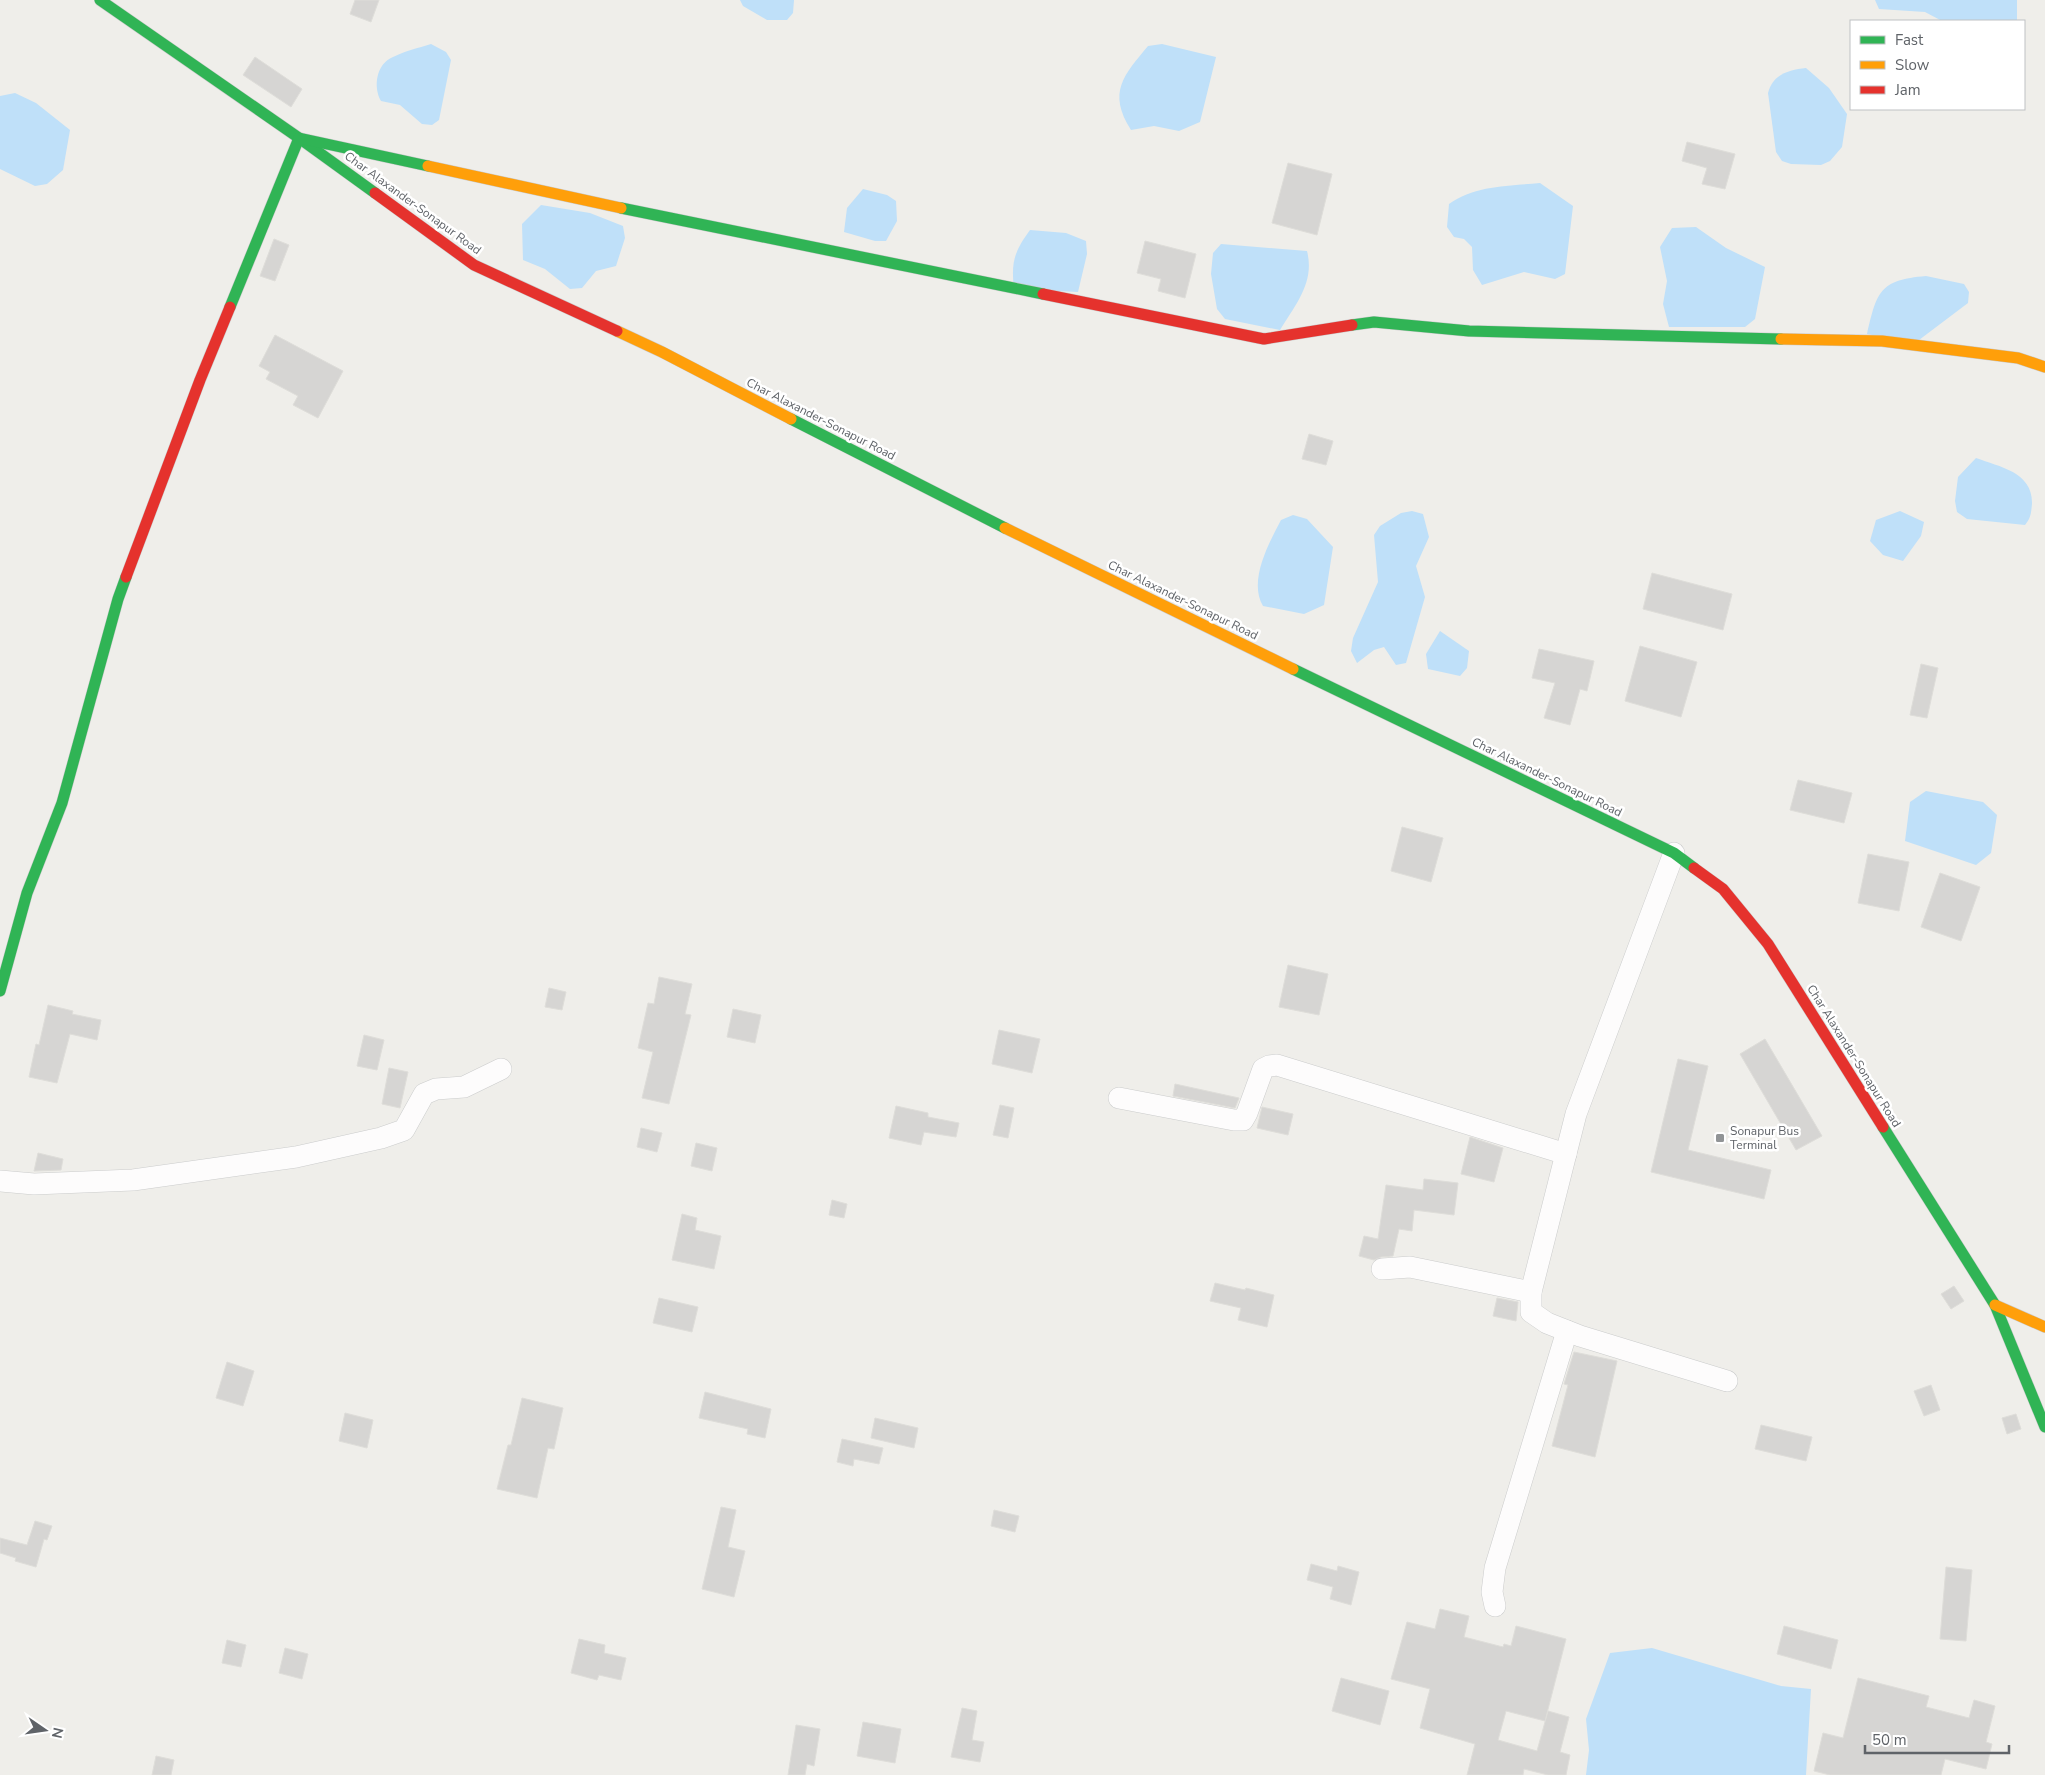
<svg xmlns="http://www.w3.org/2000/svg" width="2045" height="1775" font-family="'Nunito Sans',sans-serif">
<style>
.water{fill:#bfe0f9}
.building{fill:#d6d5d3;stroke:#deddd9}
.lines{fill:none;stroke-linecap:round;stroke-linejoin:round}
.street-casing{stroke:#cbcccc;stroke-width:22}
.fast-casing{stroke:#cacacb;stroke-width:12}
.slow-casing{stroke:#cacacb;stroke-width:12}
.jam-casing{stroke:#cacacb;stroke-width:12}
.street{stroke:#fdfcfc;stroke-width:21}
.fast{stroke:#30b455;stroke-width:11}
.slow{stroke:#ff9f0a;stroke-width:11}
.jam{stroke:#e5322d;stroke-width:11}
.poi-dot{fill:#919496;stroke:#fff;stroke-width:2}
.labels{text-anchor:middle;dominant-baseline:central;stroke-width:5;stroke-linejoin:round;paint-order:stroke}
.street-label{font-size:12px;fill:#5f6368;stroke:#fff}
.poi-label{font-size:12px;fill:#5f6368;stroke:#fff;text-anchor:start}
</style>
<rect width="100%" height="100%" fill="#efeeea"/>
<g class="water">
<path d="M 740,0 L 794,0 L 793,13 L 787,20 L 767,20 L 743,6 Z"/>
<path d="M 1875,0 L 2017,0 L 2017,21 L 1942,21 L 1925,12 L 1879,9 Z"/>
<path d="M 431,44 L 446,52 L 451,60 L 439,120 L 432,125 L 422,124 L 400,105 L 381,101 C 373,87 376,64 393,57 C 405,51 418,48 431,44 Z"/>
<path d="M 1162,44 L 1216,57 L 1200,122 L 1179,131 L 1154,126 L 1131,130 C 1107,92 1124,75 1148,46 Z"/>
<path d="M 1806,68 L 1829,88 L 1847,114 L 1842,147 L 1830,161 L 1821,165 L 1791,164 L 1782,161 L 1776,152 L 1768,93 C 1773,74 1789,70 1806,68 Z"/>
<path d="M 15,93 L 36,103 L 70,130 L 63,170 L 47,184 L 35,186 L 0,169 L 0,96 Z"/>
<path d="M 1540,183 L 1573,206 L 1565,274 L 1555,279 L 1524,272 L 1482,285 L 1473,270 L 1472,247 L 1464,239 L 1454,237 L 1447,227 L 1449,204 C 1475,185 1510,186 1540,183 Z"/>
<path d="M 863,189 L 887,195 L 896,201 L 897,221 L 886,241 L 875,241 L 844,232 L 847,208 Z"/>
<path d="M 541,205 L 590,213 L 623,226 L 625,238 L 616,266 L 596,271 L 582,288 L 570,289 L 545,269 L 523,260 L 522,224 Z"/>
<path d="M 1696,227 L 1726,248 L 1765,267 L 1755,319 L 1745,327 L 1669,327 L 1663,304 L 1667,281 L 1660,247 L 1672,228 Z"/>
<path d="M 1030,230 L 1066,233 L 1086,241 L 1087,254 L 1078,292 L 1014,289 C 1011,262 1014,252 1030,230 Z"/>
<path d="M 1221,244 L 1307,251 C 1315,282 1296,304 1280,330 L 1225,319 L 1217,309 L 1211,274 L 1213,253 Z"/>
<path d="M 1926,276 L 1964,284 L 1969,292 L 1968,303 L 1915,343 L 1867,334 C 1877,292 1879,280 1926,276 Z"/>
<path d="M 1976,458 C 2000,467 2033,472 2032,504 C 2031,513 2031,518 2025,525 L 1967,519 L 1957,512 L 1955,501 L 1958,477 Z"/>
<path d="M 1412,511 L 1423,514 L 1429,537 L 1416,566 L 1425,597 L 1406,663 L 1396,665 L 1384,647 L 1374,650 L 1357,663 L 1351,651 L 1353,638 L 1378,582 L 1374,535 L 1380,526 L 1401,513 Z"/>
<path d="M 1900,511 L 1924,522 L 1921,536 L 1903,561 L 1883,555 L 1870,541 L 1876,520 Z"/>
<path d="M 1293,515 L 1307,519 L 1333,547 L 1324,605 L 1304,614 L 1263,606 C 1248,581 1269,543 1281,520 Z"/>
<path d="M 1440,631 L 1469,651 L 1467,668 L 1460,676 L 1428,669 L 1426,654 Z"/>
<path d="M 1926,791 L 1983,802 L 1997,815 L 1991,853 L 1976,865 L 1905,841 L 1910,802 Z"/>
<path d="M 1652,1648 L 1781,1686 L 1811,1689 L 1806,1775 L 1586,1775 L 1589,1750 L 1586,1719 L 1610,1653 Z"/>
</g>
<g class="building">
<path d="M 355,0 L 379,0 L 371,22 L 350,14 Z"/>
<path d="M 255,57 L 302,89 L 291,107 L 243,75 Z"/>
<path d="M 1687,142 L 1735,154 L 1725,189 L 1702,184 L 1707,168 L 1682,161 Z"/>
<path d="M 1288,163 L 1332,174 L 1317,235 L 1272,223 Z"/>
<path d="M 274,239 L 289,245 L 275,281 L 260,276 Z"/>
<path d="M 1145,241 L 1196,254 L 1185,298 L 1158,291 L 1161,279 L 1137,273 Z"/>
<path d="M 275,335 L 343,371 L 318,418 L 293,405 L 298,396 L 266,379 L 270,372 L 259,366 Z"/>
<path d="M 1309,434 L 1333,441 L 1326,465 L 1302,459 Z"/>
<path d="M 1652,573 L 1732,594 L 1723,630 L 1643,609 Z"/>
<path d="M 1640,646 L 1697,662 L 1681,717 L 1625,701 Z"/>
<path d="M 1539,649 L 1594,661 L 1587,691 L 1580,689 L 1570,725 L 1544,718 L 1555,683 L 1532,678 Z"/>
<path d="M 1921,664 L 1938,668 L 1927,718 L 1910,715 Z"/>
<path d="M 1798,780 L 1852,793 L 1844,823 L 1790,810 Z"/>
<path d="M 1402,827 L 1443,838 L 1431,882 L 1391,871 Z"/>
<path d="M 1868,854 L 1909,862 L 1899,911 L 1858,903 Z"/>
<path d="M 1940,873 L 1980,887 L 1961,941 L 1921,927 Z"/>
<path d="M 1288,965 L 1328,974 L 1319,1015 L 1279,1007 Z"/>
<path d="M 659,977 L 692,984 L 685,1014 L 691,1015 L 669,1104 L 642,1098 L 653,1052 L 638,1048 L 648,1003 L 654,1004 Z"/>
<path d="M 549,988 L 566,992 L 562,1010 L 545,1007 Z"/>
<path d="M 48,1005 L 73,1011 L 72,1014 L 101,1020 L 97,1040 L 70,1034 L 57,1083 L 29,1077 L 36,1044 L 39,1045 Z"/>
<path d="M 733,1009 L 761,1015 L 755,1043 L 727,1037 Z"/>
<path d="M 999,1030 L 1040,1039 L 1032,1073 L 992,1064 Z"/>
<path d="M 364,1035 L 384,1040 L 377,1070 L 357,1066 Z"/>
<path d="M 1765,1039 L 1822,1136 L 1796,1150 L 1740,1054 Z"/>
<path d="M 1678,1059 L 1708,1066 L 1688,1150 L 1771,1170 L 1764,1199 L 1651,1172 Z"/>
<path d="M 389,1068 L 408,1072 L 400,1108 L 382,1104 Z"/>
<path d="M 1175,1084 L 1239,1098 L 1235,1108 L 1173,1096 Z"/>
<path d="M 1000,1105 L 1014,1108 L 1008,1138 L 993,1135 Z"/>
<path d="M 896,1106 L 928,1113 L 928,1117 L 959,1123 L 956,1137 L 924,1132 L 921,1145 L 889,1138 Z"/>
<path d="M 1262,1107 L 1293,1114 L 1288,1135 L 1257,1128 Z"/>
<path d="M 641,1128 L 662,1133 L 657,1152 L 637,1147 Z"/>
<path d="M 1470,1137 L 1503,1148 L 1494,1182 L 1461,1174 Z"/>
<path d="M 696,1143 L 717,1148 L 712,1171 L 691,1166 Z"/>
<path d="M 38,1153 L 63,1159 L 61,1170 L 34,1171 Z"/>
<path d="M 1424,1179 L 1458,1183 L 1454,1215 L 1414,1210 L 1412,1231 L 1399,1229 L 1393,1256 L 1381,1257 L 1374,1260 L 1359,1256 L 1364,1236 L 1378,1239 L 1386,1185 L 1423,1190 Z"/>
<path d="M 832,1200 L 847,1204 L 844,1218 L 829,1215 Z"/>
<path d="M 682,1214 L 697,1218 L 695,1230 L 721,1236 L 714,1269 L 672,1260 Z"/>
<path d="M 1215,1283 L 1245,1290 L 1246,1288 L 1274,1295 L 1267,1327 L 1238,1320 L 1241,1308 L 1210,1301 Z"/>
<path d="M 1954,1286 L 1964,1301 L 1951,1309 L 1941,1294 Z"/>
<path d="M 659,1298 L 698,1307 L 692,1332 L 653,1323 Z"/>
<path d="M 1497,1298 L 1518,1302 L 1516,1321 L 1493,1316 Z"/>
<path d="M 1574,1352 L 1617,1361 L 1595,1457 L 1552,1446 L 1568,1385 L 1564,1384 Z"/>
<path d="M 227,1362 L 254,1371 L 243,1406 L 216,1398 Z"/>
<path d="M 1931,1385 L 1940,1410 L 1924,1416 L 1914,1391 Z"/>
<path d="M 705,1392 L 771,1409 L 765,1438 L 747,1434 L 748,1429 L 699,1418 Z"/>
<path d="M 522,1398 L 563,1408 L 554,1449 L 548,1448 L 537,1498 L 497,1489 L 508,1445 L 511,1445 Z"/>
<path d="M 345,1413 L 373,1420 L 367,1448 L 339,1441 Z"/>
<path d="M 2016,1414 L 2021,1429 L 2007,1434 L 2002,1418 Z"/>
<path d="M 875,1418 L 918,1428 L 914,1448 L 871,1438 Z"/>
<path d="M 1761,1425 L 1812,1437 L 1806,1461 L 1755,1449 Z"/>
<path d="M 842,1439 L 883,1448 L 879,1464 L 854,1459 L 853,1466 L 837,1462 Z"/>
<path d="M 721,1507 L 736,1510 L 728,1547 L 745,1551 L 734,1597 L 702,1589 Z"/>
<path d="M 994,1510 L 1019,1516 L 1015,1532 L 991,1526 Z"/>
<path d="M 35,1521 L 52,1526 L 47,1540 L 44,1539 L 36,1567 L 15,1561 L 16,1558 L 0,1553 L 0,1538 L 27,1545 Z"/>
<path d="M 1311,1564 L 1337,1571 L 1338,1566 L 1359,1572 L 1351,1605 L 1330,1599 L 1333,1587 L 1307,1580 Z"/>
<path d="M 1946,1567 L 1972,1570 L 1966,1641 L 1940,1639 Z"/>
<path d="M 1440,1609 L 1469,1616 L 1464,1637 L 1503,1647 L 1504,1644 L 1511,1646 L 1516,1626 L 1566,1639 L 1545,1721 L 1506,1711 L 1498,1740 L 1537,1751 L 1548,1711 L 1569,1717 L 1560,1752 L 1570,1755 L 1566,1775 L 1548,1775 L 1524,1769 L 1523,1775 L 1467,1775 L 1475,1744 L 1420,1728 L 1430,1689 L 1391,1679 L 1407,1622 L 1435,1629 Z"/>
<path d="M 1784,1626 L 1838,1640 L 1831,1669 L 1777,1654 Z"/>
<path d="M 579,1639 L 605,1645 L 604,1653 L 626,1658 L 621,1680 L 599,1675 L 597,1680 L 571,1673 Z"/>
<path d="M 227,1640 L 246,1645 L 241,1667 L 222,1663 Z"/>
<path d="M 285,1648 L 308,1654 L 302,1679 L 279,1673 Z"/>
<path d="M 1341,1678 L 1389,1691 L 1380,1725 L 1332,1711 Z"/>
<path d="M 1858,1678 L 1929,1696 L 1926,1707 L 1969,1718 L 1974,1700 L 1995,1706 L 1986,1742 L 1992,1744 L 1986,1769 L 1945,1759 L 1941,1775 L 1830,1775 L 1814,1771 L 1823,1733 L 1843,1738 Z"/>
<path d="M 962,1708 L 977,1711 L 972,1740 L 984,1742 L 980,1762 L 951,1757 Z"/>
<path d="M 863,1722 L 901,1729 L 895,1763 L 857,1756 Z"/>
<path d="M 796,1725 L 820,1729 L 814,1766 L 807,1764 L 805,1775 L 788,1775 Z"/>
<path d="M 156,1756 L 174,1760 L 171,1775 L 152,1775 Z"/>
</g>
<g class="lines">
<defs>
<g id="street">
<path d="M 1674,853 L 1576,1114 L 1531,1292 L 1531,1312 L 1547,1323 L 1580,1336 L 1727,1381"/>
<path d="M 1119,1098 L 1234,1120 L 1243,1120 L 1247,1113 L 1263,1069 L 1269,1066 L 1277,1065 L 1566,1154"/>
<path d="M 0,1181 L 34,1184 L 133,1180 L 296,1157 L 381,1138 L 404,1130 L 424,1094 L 436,1089 L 464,1087 L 501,1069"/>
<path d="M 1382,1269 L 1410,1267 L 1531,1292"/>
<path d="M 1495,1606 L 1492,1592 L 1495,1568 L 1567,1331"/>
</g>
<g id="fast">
<path d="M 100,0 L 299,138 L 375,193"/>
<path d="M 621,208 L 1043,294"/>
<path d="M 230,307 L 299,138 L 428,166"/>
<path d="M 1352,325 L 1374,322 L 1469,331 L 1781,339"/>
<path d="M 791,419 L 1005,528"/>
<path d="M 1293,669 L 1674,853 L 1694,868"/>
<path d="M 0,991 L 27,893 L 62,803 L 118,599 L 126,577"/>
<path d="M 1883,1127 L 1995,1305 L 2045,1427"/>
</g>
<g id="slow">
<path d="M 428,166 L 621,208"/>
<path d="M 617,331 L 662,352 L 791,419"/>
<path d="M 1781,339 L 1882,341 L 2018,358 L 2045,367"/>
<path d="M 1005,528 L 1293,669"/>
<path d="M 1995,1305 L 2045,1327"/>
</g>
<g id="jam">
<path d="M 375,193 L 474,265 L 617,331"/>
<path d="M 1043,294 L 1264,339 L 1352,325"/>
<path d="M 126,577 L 200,380 L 230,307"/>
<path d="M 1694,868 L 1723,889 L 1768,944 L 1883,1127"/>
</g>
</defs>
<use href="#street" class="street-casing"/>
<use href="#fast" class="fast-casing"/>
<use href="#slow" class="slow-casing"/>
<use href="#jam" class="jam-casing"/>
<use href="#street" class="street"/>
<use href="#fast" class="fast"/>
<use href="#slow" class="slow"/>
<use href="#jam" class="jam"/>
</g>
<rect class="poi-dot" x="1715" y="1133" width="10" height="10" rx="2.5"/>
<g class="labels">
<g class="street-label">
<text transform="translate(413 203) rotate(36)">Char Alaxander-Sonapur Road</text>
<text transform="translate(821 419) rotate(27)">Char Alaxander-Sonapur Road</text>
<text transform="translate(1183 600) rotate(26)">Char Alaxander-Sonapur Road</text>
<text transform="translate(1547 777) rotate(26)">Char Alaxander-Sonapur Road</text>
<text transform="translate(1854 1056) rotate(58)">Char Alaxander-Sonapur Road</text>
</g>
<g class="poi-label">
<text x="1730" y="1131">Sonapur Bus<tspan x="1730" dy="14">Terminal</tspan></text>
</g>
</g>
<rect x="1850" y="20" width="175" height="90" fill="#ffffff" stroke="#bfc1c3"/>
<rect x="1860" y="36" width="25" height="8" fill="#30b455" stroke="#bfc1c3"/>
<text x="1895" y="45" font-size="15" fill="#5f6368">Fast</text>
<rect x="1860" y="61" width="25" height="8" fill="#ff9f0a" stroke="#bfc1c3"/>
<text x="1895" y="70" font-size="15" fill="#5f6368">Slow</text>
<rect x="1860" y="86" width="25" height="8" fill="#e5322d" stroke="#bfc1c3"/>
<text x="1895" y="95" font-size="15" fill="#5f6368">Jam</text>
<g transform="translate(45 1730) rotate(103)" stroke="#ffffff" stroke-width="4" paint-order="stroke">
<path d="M0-4L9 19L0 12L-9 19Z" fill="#5f6368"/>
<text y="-8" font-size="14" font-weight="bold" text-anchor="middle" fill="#5f6368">N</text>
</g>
<path d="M1865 1745v8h144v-8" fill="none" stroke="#5f6368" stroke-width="2.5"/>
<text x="1872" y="1745" font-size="15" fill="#5f6368" stroke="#ffffff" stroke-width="4" paint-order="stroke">50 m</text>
</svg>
